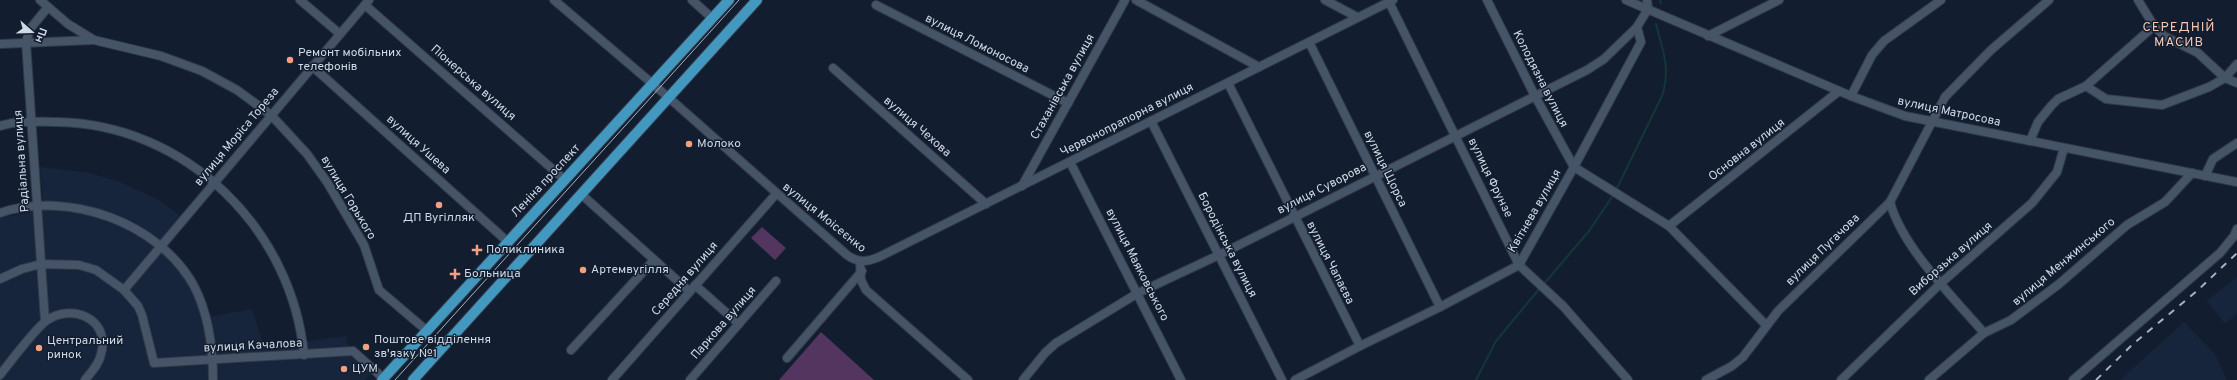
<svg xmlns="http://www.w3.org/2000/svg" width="2237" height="380" font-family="Overpass,sans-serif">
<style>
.built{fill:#16253c}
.green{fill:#53355f}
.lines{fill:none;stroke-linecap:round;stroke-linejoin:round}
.stream{stroke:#133739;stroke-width:2}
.minor-casing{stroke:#333948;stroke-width:10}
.major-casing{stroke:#333948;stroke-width:12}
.minor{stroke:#465468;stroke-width:8}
.major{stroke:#4398bf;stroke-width:10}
.tram{stroke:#a8b2bf;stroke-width:1}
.rail{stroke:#a8b2bf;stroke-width:2;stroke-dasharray:7 7;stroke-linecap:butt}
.poi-dot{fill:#f2a080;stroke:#121e2f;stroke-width:1.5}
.labels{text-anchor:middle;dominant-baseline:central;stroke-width:3;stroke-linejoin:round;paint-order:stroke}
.street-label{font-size:12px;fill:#d0d9e5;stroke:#121e2f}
.poi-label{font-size:12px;fill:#d0d9e5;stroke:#121e2f;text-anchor:start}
.neighbourhood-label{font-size:13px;letter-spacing:1px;fill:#f6c7b4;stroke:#121e2f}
</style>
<rect width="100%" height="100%" fill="#121e2f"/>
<g class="built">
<path d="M 40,167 L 89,173 L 118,181 L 161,201 L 181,217 L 156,246 L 174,264 L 188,282 L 204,318 L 252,309 L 264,347 L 346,336 L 347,344 L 375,369 L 365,380 L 0,380 L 0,218 L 44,210 Z"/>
<path d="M 2237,277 L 2237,313 L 2225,324 L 2207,301 Z"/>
<path d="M 2184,322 L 2215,354 L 2227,380 L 2120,380 Z"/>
</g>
<g class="green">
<path d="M 762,227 L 786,248 L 775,260 L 751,238 Z"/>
<path d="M 821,332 L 874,380 L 779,380 Z"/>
</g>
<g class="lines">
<g class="stream">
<path d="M 1660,0 L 1661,3"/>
<path d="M 1616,190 L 1662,96 C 1671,68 1663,52 1656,24"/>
<path d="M 1543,285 L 1589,231 L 1614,194"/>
<path d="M 1476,380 L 1496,341 L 1540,288"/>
</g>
<defs>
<g id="minor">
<path d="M 40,0 L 68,24 L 94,40 L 161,56 L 202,71 L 237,90 L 271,115 L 307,154 L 327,182 L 364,245 L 379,290 L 426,330"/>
<path d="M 300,0 L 340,34"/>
<path d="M 554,0 L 668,97 L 847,255 C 858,263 867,262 879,257 L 1393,0"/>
<path d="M 692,0 L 712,18"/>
<path d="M 1136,0 L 1259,67"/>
<path d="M 1325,0 L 1357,17"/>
<path d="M 1487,0 L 1535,96 L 1574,167 L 1669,226 L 1766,325"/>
<path d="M 1626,0 L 1851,96 L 1905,116 L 2237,182"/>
<path d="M 2138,0 L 2154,26 L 2164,36 L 2198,53 L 2225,78 L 2237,83"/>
<path d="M 1389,2 L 1519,265 L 1563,306 L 1628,380"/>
<path d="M 365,5 L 565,180"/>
<path d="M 876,5 L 1068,103"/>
<path d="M 1708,36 L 1779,0"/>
<path d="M 1309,42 L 1440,307"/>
<path d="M 0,44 L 93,40"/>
<path d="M 312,66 L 508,242"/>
<path d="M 833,68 L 986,204"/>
<path d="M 1228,83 L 1360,346"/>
<path d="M 2086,86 L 2106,99 L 2162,105 L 2209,87 L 2225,78 L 2237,64"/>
<path d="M 1851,96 L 1872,55 L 1884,41 L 1941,0"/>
<path d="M 1151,121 L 1282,380"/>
<path d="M 0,126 C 18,120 38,122 57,122 C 186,124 292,229 304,355"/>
<path d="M 2030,141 L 2038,122 L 2051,106 L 2058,99 L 2086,86 L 2154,26"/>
<path d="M 1070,162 L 1181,380"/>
<path d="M 2205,176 L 2213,159 L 2237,143"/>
<path d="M 1022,186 L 1125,0"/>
<path d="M 581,194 L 689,291"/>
<path d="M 1890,202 C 1902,247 1953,297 1984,333"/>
<path d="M 0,213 C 67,190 159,222 194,286 C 209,315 213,348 213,380"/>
<path d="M 1669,226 L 1839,91"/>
<path d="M 860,261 L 861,280 L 866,290 L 968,380"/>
<path d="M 0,279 L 22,269 L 41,264 L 79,265 L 96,270 L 124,290 L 138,306 L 142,315 L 154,363 L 353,351 L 383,378"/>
<path d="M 695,285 L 739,324"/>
<path d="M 124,290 L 369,0"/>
<path d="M 45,321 L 26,42 L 30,29 L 48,7"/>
<path d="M 571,350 L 654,260"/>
<path d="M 787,358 L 862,271"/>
<path d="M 0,375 C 11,361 34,330 46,321 C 73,302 111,320 101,354 C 99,365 91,372 85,380"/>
<path d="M 612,380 L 776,194"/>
<path d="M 690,380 L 776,281"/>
<path d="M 1023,380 L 1045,353 L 1056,343 L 1138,293 L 1219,255 L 1587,70 L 1604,59 L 1637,27"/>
<path d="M 1295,380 L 1360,346 L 1440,307 L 1519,265 L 1574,167 L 1641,42 L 1637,27 L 1648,9 L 1647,0"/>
<path d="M 1706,380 L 1732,366 L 1743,357 L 1778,311 L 1890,202 L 1945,97 L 1991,50 L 2049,0"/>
<path d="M 1841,380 L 1941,283 L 2032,203 L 2057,172 L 2064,148"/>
<path d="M 1929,380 L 1984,333 L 2011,320 L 2059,284 L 2127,225 L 2165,202 L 2192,173"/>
<path d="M 2073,380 L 2220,253 L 2234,236 L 2237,229"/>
</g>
<g id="major">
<path d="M 382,380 L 729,0"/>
<path d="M 413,380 L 757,0"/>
</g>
</defs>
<use href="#minor" class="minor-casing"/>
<use href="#major" class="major-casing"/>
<use href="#minor" class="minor"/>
<use href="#major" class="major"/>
<path class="tram" d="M 395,380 L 739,0"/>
<path class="rail" d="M 2096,380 L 2133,344 L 2197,291 L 2237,253"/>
</g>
<g class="poi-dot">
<circle cx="290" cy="60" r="4"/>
<circle cx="689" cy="144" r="4"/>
<circle cx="439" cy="205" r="4"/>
<path d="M475 244h4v4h4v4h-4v4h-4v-4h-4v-4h4z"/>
<circle cx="583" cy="270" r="4"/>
<path d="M453 268h4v4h4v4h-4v4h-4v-4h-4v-4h4z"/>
<circle cx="366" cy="347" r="4"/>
<circle cx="39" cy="348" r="4"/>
<circle cx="344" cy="369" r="4"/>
</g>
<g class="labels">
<g class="street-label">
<text transform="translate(977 44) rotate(27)">вулиця Ломоносова</text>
<text transform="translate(1540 79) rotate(63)">Колодязна вулиця</text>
<text transform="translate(473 83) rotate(41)">Піонерська вулиця</text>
<text transform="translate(1063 87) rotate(-61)">Стаханівська вулиця</text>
<text transform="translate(1949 112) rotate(12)">вулиця Матросова</text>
<text transform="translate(1127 120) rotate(-27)">Червонопрапорна вулиця</text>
<text transform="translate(917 127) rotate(41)">вулиця Чехова</text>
<text transform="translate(237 137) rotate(-50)">вулиця Моріса Тореза</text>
<text transform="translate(418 145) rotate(42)">вулиця Ушева</text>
<text transform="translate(1747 150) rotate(-38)">Основна вулиця</text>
<text transform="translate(22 161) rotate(-94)">Радіальна вулиця</text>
<text transform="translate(1385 169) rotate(64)">вулиця Щорса</text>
<text transform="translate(1490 178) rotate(64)">вулиця Фрунзе</text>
<text transform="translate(546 181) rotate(-47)">Леніна проспект</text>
<text transform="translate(1322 189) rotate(-27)">вулиця Суворова</text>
<text transform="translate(348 198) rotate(59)">вулиця Горького</text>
<text transform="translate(1535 211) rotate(-60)">Квітнева вулиця</text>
<text transform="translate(824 218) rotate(39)">вулиця Моісеєнко</text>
<text transform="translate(1227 245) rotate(63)">Бородінська вулиця</text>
<text transform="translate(1823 250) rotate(-44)">вулиця Пугачова</text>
<text transform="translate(1951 259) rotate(-41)">Виборзька вулиця</text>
<text transform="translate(2064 262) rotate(-40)">вулиця Менжинського</text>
<text transform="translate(1330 263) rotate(63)">вулиця Чапаєва</text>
<text transform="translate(1137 265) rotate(63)">вулиця Маяковського</text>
<text transform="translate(685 279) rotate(-49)">Середня вулиця</text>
<text transform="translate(724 323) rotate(-49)">Паркова вулиця</text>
<text transform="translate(253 346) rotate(-3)">вулиця Качалова</text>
</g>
<g class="poi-label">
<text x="298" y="53">Ремонт мобільних<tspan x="298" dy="14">телефонів</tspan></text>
<text x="697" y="144">Молоко</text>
<text x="439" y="218" text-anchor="middle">ДП Вугілляк</text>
<text x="486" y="250">Поликлиника</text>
<text x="591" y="270">Артемвугілля</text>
<text x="464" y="274">Больница</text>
<text x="374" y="340">Поштове відділення<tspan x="374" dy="14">зв'язку №1</tspan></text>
<text x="47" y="341">Центральний<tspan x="47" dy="14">ринок</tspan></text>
<text x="352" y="369">ЦУМ</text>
</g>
<g class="neighbourhood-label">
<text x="2179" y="28">СЕРЕДНІЙ<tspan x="2179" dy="15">МАСИВ</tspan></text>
</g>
</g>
<g transform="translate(32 32) rotate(110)" stroke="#121e2f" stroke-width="3" paint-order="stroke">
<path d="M0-3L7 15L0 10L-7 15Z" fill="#d0d9e5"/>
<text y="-6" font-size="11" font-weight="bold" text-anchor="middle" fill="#d0d9e5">Пн</text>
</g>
</svg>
